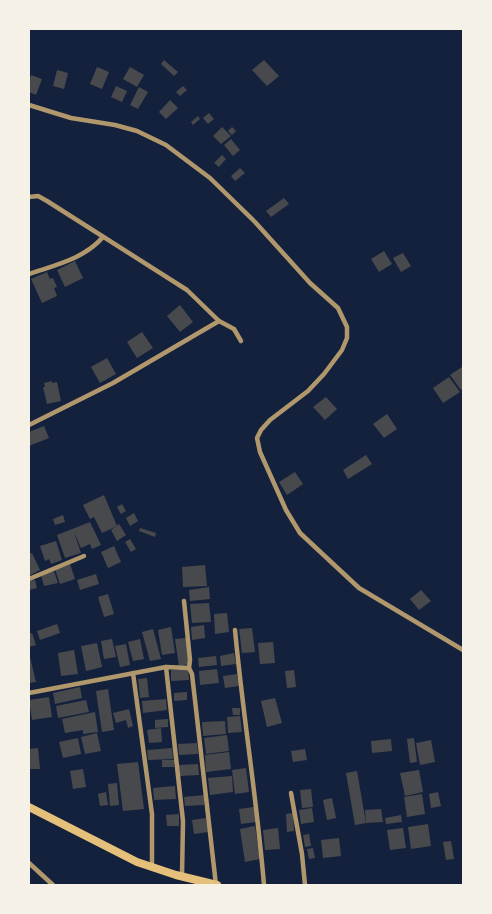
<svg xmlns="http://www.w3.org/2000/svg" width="492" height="914" font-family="'Open Sans',sans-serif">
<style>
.building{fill:#48494c}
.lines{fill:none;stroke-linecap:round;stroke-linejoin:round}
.minor{stroke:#b1986c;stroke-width:4.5}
.trunk{stroke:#e5c07b;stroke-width:8}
</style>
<rect width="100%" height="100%" fill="#14213d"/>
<g class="building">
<path d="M 164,60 L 178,72 L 174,76 L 161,64 Z"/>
<path d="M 264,60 L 279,76 L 267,86 L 252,70 Z"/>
<path d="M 97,67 L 109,72 L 102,89 L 90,84 Z"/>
<path d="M 130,67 L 144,75 L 137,87 L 123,79 Z"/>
<path d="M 57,70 L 68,73 L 64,89 L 53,86 Z"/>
<path d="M 31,75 L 42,79 L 36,95 L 29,92 L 29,82 Z"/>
<path d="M 116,86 L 127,91 L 122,102 L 111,97 Z"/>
<path d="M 183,86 L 187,90 L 180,96 L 176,92 Z"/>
<path d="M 139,87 L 148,92 L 138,109 L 130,105 Z"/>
<path d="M 170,100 L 178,108 L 166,119 L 159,112 Z"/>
<path d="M 209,113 L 214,119 L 208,124 L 203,118 Z"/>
<path d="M 198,116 L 200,119 L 193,125 L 191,122 Z"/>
<path d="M 222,127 L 231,136 L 221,144 L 213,136 Z"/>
<path d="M 232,127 L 236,131 L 232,135 L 228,131 Z"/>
<path d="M 231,139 L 240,150 L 233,156 L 224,145 Z"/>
<path d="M 222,155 L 226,159 L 219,167 L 214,163 Z"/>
<path d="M 240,168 L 245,173 L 235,181 L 231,176 Z"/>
<path d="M 284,198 L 289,204 L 271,217 L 266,211 Z"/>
<path d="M 384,251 L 392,264 L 379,272 L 371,259 Z"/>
<path d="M 403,253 L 411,266 L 401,272 L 393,258 Z"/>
<path d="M 75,261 L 83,278 L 65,287 L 57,270 Z"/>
<path d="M 47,272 L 50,279 L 53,278 L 57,287 L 54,288 L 57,296 L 42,303 L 31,279 Z"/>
<path d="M 180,305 L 193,322 L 180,332 L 167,316 Z"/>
<path d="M 142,332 L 153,348 L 137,358 L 127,342 Z"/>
<path d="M 107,358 L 116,374 L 100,383 L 91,367 Z"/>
<path d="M 462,367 L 463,370 L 463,389 L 461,390 L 450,375 Z"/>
<path d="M 449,377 L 460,392 L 443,403 L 433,388 Z"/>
<path d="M 52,381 L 52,383 L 57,382 L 61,401 L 47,404 L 43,387 L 45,387 L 44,383 Z"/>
<path d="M 326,397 L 337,409 L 325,420 L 313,407 Z"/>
<path d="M 387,414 L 397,429 L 384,438 L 373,424 Z"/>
<path d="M 44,426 L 49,438 L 29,446 L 29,432 Z"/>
<path d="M 366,455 L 372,464 L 348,479 L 343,470 Z"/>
<path d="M 295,472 L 303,484 L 287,495 L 279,482 Z"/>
<path d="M 104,495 L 117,526 L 102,533 L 94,517 L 90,519 L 83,505 Z"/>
<path d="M 122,504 L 126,511 L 121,514 L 117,507 Z"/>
<path d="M 134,513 L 138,521 L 130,526 L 126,518 Z"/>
<path d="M 63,515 L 65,522 L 55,525 L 53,519 Z"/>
<path d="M 90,522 L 101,545 L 92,549 L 90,544 L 81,548 L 74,532 L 81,553 L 65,558 L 57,535 Z"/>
<path d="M 119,524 L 126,535 L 117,541 L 111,530 Z"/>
<path d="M 140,528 L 156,533 L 155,537 L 139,531 Z"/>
<path d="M 130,539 L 136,549 L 131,552 L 125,542 Z"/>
<path d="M 56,541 L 62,560 L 51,564 L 49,559 L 45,561 L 40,546 Z"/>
<path d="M 114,546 L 121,562 L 108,568 L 101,552 Z"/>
<path d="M 32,553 L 40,570 L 29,576 L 29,554 Z"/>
<path d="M 70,564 L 75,579 L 60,584 L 55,569 Z"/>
<path d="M 205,565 L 207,586 L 183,587 L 182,567 Z"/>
<path d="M 54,571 L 58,583 L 44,586 L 41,575 Z"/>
<path d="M 96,574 L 99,584 L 80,590 L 77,580 Z"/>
<path d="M 35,580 L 37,588 L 29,590 L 29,581 Z"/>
<path d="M 209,587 L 210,599 L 190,601 L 189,590 Z"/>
<path d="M 421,590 L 431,601 L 419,610 L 410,599 Z"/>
<path d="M 108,594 L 114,614 L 104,617 L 98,597 Z"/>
<path d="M 209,603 L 211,622 L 192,623 L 190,604 Z"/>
<path d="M 227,613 L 229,632 L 215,634 L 214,614 Z"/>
<path d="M 57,624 L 60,633 L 40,640 L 37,631 Z"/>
<path d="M 204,625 L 205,638 L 192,640 L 191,627 Z"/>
<path d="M 171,627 L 175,653 L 162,655 L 158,630 Z"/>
<path d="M 252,628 L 255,652 L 242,653 L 239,629 Z"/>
<path d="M 153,629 L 161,659 L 150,661 L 142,632 Z"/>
<path d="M 32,633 L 36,645 L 29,647 L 29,634 Z"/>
<path d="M 186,638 L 190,664 L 179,666 L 175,639 Z"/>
<path d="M 112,639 L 116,657 L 104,659 L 101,641 Z"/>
<path d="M 140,639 L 144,659 L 133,661 L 128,642 Z"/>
<path d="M 273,642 L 275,663 L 260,664 L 258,643 Z"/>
<path d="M 97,643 L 102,667 L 86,671 L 81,646 Z"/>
<path d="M 126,644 L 130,665 L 120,667 L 115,646 Z"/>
<path d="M 74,650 L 78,674 L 61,676 L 58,653 Z"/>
<path d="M 29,653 L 36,682 L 29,683 Z"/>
<path d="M 234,653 L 236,664 L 221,666 L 220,656 Z"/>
<path d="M 216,656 L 217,665 L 199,667 L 198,658 Z"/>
<path d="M 188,669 L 189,680 L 171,681 L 171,670 Z"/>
<path d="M 217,669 L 219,683 L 200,685 L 199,671 Z"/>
<path d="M 294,670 L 296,687 L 287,688 L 285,671 Z"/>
<path d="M 237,674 L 239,686 L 225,688 L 223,676 Z"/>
<path d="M 147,678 L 149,697 L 140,698 L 138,679 Z"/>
<path d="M 80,687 L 82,698 L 55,704 L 53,693 Z"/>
<path d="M 108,689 L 114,730 L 102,732 L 96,691 Z"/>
<path d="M 187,692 L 187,700 L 174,701 L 174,693 Z"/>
<path d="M 49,697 L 52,717 L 32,720 L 29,700 Z"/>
<path d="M 275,698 L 282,723 L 267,727 L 261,701 Z"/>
<path d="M 166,699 L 167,710 L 143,713 L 142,701 Z"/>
<path d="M 86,700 L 89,712 L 58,718 L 56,706 Z"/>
<path d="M 232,708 L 240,708 L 240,715 L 233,715 Z"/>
<path d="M 129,709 L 133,726 L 128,728 L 126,720 L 116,723 L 113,713 Z"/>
<path d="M 95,712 L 98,732 L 83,734 L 83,730 L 65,733 L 62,719 Z"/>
<path d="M 240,716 L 242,732 L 228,733 L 227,717 Z"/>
<path d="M 168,719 L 168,727 L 155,728 L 155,720 Z"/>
<path d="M 225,721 L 226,734 L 203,736 L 202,722 Z"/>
<path d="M 161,728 L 162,742 L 149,743 L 147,730 Z"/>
<path d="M 97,733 L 101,751 L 85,754 L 81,737 Z"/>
<path d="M 227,735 L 229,751 L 206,754 L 204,738 Z"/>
<path d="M 78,738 L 81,754 L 63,758 L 59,742 Z"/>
<path d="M 414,738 L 417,762 L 410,763 L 407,739 Z"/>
<path d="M 391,739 L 392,751 L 372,753 L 371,741 Z"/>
<path d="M 431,740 L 435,762 L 420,765 L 416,743 Z"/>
<path d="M 197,743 L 198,754 L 179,755 L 178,744 Z"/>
<path d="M 38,748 L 40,769 L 29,769 L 29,749 Z"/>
<path d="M 172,748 L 173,759 L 148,760 L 147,750 Z"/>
<path d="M 305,749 L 307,760 L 293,762 L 291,751 Z"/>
<path d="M 229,752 L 231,769 L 206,772 L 205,755 Z"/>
<rect x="162" y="760" width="12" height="7"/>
<path d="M 138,762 L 144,809 L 123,811 L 117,764 Z"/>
<path d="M 198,764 L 199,775 L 180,776 L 179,765 Z"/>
<path d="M 246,768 L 249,792 L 235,794 L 232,770 Z"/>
<path d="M 83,769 L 86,787 L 73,789 L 70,771 Z"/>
<path d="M 419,770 L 423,792 L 405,796 L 400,773 Z"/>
<path d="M 357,771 L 366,823 L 355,825 L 346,773 Z"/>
<path d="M 232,776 L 233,792 L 210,795 L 208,778 Z"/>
<path d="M 117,783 L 119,805 L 110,806 L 108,784 Z"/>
<path d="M 175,786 L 176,799 L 154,800 L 153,788 Z"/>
<path d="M 311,789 L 313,807 L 302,808 L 300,790 Z"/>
<path d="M 106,792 L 108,805 L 100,806 L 98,794 Z"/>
<path d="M 438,792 L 441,806 L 431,808 L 429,794 Z"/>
<path d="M 422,794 L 425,814 L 407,817 L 404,797 Z"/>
<path d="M 204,795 L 204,805 L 185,806 L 184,797 Z"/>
<path d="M 332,798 L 336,818 L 327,820 L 323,800 Z"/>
<path d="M 254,807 L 256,822 L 241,824 L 239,809 Z"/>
<path d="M 312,808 L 314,822 L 301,824 L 299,810 Z"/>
<path d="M 381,809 L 383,822 L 366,823 L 365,810 Z"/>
<path d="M 293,813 L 294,831 L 287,832 L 286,814 Z"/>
<path d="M 179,814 L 179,826 L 167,826 L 166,815 Z"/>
<path d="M 401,815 L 402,822 L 386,824 L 385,818 Z"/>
<path d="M 206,818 L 208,832 L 194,834 L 192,820 Z"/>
<path d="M 428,824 L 431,846 L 411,849 L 408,827 Z"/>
<path d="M 255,826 L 260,859 L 245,862 L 240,829 Z"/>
<path d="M 278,828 L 280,849 L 265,850 L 263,830 Z"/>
<path d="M 403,828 L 406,848 L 390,850 L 387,830 Z"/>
<path d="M 309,834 L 311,846 L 305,847 L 303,835 Z"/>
<path d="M 339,838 L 341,856 L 323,858 L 321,840 Z"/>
<path d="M 451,841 L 454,859 L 446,860 L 443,842 Z"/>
<path d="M 313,848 L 315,858 L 309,859 L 307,849 Z"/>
</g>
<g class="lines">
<g class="minor">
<path d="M 29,105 L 71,118 L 115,125 L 137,131 L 166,145 L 210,178 L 255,222 L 310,283 L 338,308 L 347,327 L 347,338 L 342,350 L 324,374 L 308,391 L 270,420 L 261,430 L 257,438 L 260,452 L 286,510 L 300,533 L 359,588 L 463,650"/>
<path d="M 29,197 L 38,196 L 47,201 L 187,290 L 219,321"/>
<path d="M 29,274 C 55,265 84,259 103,237"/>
<path d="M 29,425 L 113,383 L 219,321 L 234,329 L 241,341"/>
<path d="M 29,579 L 84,556"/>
<path d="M 184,601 L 190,660 L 189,668 L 192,674 L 216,885"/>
<path d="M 235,630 C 243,716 257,800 264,885"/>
<path d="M 166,667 L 183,821 L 182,876"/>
<path d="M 133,673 L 152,814 L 152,867"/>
<path d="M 29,693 L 166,667 L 189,668"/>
<path d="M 291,793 L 302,854 L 305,885"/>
<path d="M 29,863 L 53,885"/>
</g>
<path class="trunk" d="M 29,807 L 137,862 L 176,875 L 217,885"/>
</g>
<rect width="492" height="914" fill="none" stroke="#f6f1e7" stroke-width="60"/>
</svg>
